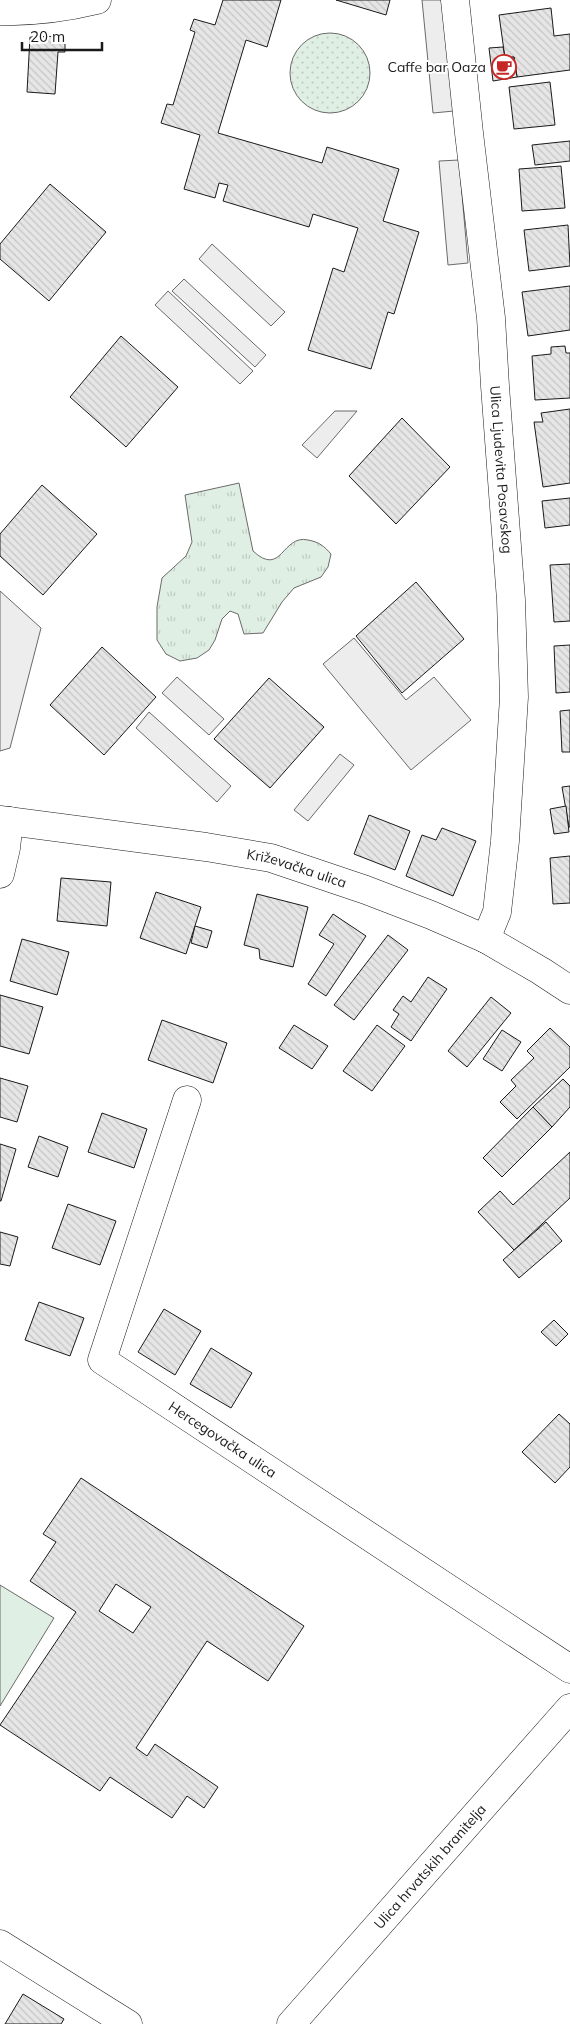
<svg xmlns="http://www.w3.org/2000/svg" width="570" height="2024" font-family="Mulish,sans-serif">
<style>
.grass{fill:url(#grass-dots);stroke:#6a6a6a}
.park{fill:url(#park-tufts);stroke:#6a6a6a}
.pitch{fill:#e0efe3;stroke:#6a6a6a}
.parking{fill:#ededed;stroke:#6a6a6a}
.building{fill:url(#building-back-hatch);stroke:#1a1a1a;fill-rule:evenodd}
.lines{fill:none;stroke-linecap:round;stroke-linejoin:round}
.minor-casing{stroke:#1a1a1a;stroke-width:29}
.major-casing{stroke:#1a1a1a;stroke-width:29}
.minor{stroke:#fff;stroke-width:28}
.major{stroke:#fff;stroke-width:28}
.labels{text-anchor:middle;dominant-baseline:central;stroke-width:4;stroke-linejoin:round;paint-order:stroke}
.poi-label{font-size:14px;fill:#1a1a1a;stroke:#fff;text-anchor:end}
.street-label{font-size:14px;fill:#1a1a1a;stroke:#fff}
</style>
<defs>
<pattern id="grass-dots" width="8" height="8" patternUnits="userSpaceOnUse" patternTransform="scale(1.25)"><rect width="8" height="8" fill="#e0efe3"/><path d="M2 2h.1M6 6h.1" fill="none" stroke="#c0ccc2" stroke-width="1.8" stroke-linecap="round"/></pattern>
<pattern id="park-tufts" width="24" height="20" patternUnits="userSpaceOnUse" patternTransform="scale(1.25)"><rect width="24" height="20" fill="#e0efe3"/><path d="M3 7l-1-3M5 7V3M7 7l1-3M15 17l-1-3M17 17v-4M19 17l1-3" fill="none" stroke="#c0ccc2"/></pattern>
<pattern id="building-back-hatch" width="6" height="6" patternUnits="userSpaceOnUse" patternTransform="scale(1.25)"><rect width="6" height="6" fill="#e6e6e6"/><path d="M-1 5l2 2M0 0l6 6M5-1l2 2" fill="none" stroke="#c5c5c5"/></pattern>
</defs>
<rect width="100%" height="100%" fill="#fff"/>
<circle class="grass" cx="330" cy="73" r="40"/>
<path class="park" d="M 239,483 L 253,551 C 282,578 282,534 308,540 C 319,542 324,546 331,554 L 328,567 L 321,577 L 294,588 L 282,602 L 263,633 L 244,634 L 238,614 L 230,611 L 222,619 L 215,640 L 209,650 L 197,658 L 180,661 L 166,654 L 157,640 L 157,607 L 162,578 L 186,556 L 192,542 L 185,495 Z"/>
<path class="pitch" d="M 0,1585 L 54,1618 L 0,1706 Z"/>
<g class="parking">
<path d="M 422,0 L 443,0 L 454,111 L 433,113 Z"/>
<path d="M 459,160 L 468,263 L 448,265 L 439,161 Z"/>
<path d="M 212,244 L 285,312 L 271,326 L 199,259 Z"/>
<path d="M 184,279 L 266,355 L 255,367 L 172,291 Z"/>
<path d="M 168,291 L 253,371 L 240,384 L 155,305 Z"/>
<path d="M 335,411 L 357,411 L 317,458 L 302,445 Z"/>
<path d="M 0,591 L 41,628 L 10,748 L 0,751 Z"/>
<path d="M 354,638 L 406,700 L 434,677 L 471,720 L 411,770 L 323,664 Z"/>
<path d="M 177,677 L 224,719 L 209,735 L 162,693 Z"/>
<path d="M 149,712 L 231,786 L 217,802 L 136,728 Z"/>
<path d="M 340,754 L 354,765 L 308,821 L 294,810 Z"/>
</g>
<g class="building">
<path d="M 223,0 L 281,0 L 267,47 L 246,40 L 218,133 L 322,163 L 327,147 L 399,169 L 383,221 L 419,232 L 394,314 L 388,312 L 371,369 L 308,350 L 333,268 L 344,272 L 358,228 L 313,214 L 309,227 L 223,201 L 228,185 L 219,183 L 215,198 L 184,189 L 200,135 L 161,123 L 167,104 L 173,105 L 195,32 L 190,30 L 194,19 L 215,25 Z"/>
<path d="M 336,0 L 390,0 L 386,15 Z"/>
<path d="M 551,8 L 554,36 L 570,34 L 570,70 L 517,77 L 514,57 L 505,58 L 499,15 Z"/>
<path d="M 65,36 L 65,52 L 58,52 L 55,94 L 27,92 L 30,37 Z"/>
<path d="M 503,47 L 505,58 L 514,57 L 517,77 L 493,81 L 489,48 Z"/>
<path d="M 550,82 L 555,125 L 514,129 L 509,87 Z"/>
<path d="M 570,141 L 570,161 L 535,165 L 532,145 Z"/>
<path d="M 561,166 L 565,208 L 522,211 L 519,169 Z"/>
<path d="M 50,184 L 106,232 L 49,301 L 0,259 L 0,244 Z"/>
<path d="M 568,225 L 570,266 L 529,271 L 524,230 Z"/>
<path d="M 570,286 L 570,330 L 528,336 L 522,292 Z"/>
<path d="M 121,336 L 178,387 L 126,447 L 70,397 Z"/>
<path d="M 565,346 L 566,353 L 570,353 L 570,398 L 535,400 L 532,356 L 551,354 L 551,347 Z"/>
<path d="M 570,409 L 570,483 L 543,487 L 534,422 L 543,422 L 541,413 Z"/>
<path d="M 402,418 L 450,467 L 396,524 L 349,476 Z"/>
<path d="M 42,485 L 97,534 L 43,595 L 0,556 L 0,534 Z"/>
<path d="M 570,498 L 570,525 L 545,528 L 542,501 Z"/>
<path d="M 570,564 L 570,621 L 554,622 L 550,565 Z"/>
<path d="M 416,582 L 464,639 L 402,693 L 356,636 Z"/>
<path d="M 570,645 L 570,692 L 556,693 L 554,646 Z"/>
<path d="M 102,647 L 156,697 L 104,755 L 50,705 Z"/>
<path d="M 269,678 L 324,727 L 270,788 L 214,739 Z"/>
<path d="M 570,710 L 570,752 L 562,752 L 560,711 Z"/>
<path d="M 570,786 L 570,827 L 569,827 L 562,787 Z"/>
<path d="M 566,806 L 569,832 L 554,834 L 550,809 Z"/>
<path d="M 369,815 L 410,831 L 395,870 L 354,854 Z"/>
<path d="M 442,828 L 476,841 L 453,896 L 406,876 L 422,835 L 436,840 Z"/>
<path d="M 570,856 L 570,903 L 553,904 L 550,858 Z"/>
<path d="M 61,878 L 111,882 L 107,926 L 57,921 Z"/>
<path d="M 156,892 L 201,907 L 186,954 L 140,938 Z"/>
<path d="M 257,894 L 308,907 L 293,967 L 260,959 L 259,949 L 244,945 Z"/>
<path d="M 333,914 L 366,936 L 326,996 L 308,984 L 334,944 L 319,935 Z"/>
<path d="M 195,926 L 212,931 L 207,948 L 191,943 Z"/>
<path d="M 388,935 L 408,950 L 354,1020 L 334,1005 Z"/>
<path d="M 22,939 L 69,952 L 57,995 L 10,981 Z"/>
<path d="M 428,977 L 447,989 L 411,1041 L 391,1027 L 399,1014 L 393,1010 L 403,996 L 411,1002 Z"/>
<path d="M 0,995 L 43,1007 L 29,1054 L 0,1046 Z"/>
<path d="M 491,997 L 511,1013 L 467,1067 L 448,1051 Z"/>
<path d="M 162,1020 L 227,1043 L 213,1083 L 148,1060 Z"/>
<path d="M 294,1025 L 328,1046 L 312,1069 L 279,1048 Z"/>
<path d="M 377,1025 L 405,1046 L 372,1091 L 343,1071 Z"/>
<path d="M 550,1028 L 570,1047 L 570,1067 L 517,1119 L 500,1102 L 516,1086 L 511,1080 L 534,1058 L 527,1051 Z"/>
<path d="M 502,1030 L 521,1042 L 502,1071 L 483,1059 Z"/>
<path d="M 0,1078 L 28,1086 L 17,1122 L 0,1117 Z"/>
<path d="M 563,1079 L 570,1086 L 570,1107 L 552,1127 L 533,1107 Z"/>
<path d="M 533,1107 L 552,1127 L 502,1177 L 483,1158 Z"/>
<path d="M 102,1113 L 147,1129 L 134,1168 L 88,1152 Z"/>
<path d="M 39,1136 L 68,1147 L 58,1177 L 28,1167 Z"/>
<path d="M 0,1144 L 16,1149 L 1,1201 L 0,1201 Z"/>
<path d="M 570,1152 L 570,1198 L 514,1250 L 478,1212 L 500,1191 L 513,1205 Z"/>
<path d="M 68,1204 L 116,1221 L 100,1265 L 52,1248 Z"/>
<path d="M 546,1222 L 562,1241 L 519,1278 L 503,1260 Z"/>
<path d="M 0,1232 L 18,1237 L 10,1266 L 0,1264 Z"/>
<path d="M 39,1302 L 84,1318 L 70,1356 L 25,1340 Z"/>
<path d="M 164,1309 L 201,1331 L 175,1375 L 138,1352 Z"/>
<path d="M 554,1320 L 568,1334 L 556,1346 L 541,1332 Z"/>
<path d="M 211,1348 L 252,1373 L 231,1408 L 190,1384 Z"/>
<path d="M 559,1414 L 570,1424 L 570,1467 L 555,1483 L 522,1452 Z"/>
<path d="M 81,1478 L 304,1626 L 268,1681 L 207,1641 L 136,1748 L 147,1756 L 155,1744 L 218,1787 L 204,1808 L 187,1796 L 172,1818 L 110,1777 L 100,1791 L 0,1725 L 76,1612 L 30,1581 L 56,1542 L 43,1534 ZM 116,1584 L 151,1607 L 133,1633 L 99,1611 Z"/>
<path d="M 23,1994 L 64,2019 L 61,2024 L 5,2024 Z"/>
</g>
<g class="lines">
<defs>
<g id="minor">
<path id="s1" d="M 455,0 L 469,133 L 491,318 L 495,386 L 511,600 L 514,697 L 505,841 L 497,912 L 486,939"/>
<path d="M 0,11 C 34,12 64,8 97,0"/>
<path d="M 0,874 L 6,848 L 9,821"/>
<path id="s2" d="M 187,1100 L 102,1360 L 570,1669"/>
<path d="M 0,1944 L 128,2024"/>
<path id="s3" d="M 291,2024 L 570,1708"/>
</g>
<g id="major">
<path id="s4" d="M 0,820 L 206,847 L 271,858 L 366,890 L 431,915 L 486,939 L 541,971 L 570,990"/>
</g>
</defs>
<use href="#minor" class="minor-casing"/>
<use href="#major" class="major-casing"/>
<use href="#minor" class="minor"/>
<use href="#major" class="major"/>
</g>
<defs>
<symbol id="cafe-ring" viewBox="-11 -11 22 22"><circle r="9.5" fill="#fff" stroke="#c62828" stroke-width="1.5"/><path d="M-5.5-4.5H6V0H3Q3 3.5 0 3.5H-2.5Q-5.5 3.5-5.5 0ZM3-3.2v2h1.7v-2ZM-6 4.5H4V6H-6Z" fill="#c62828"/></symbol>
</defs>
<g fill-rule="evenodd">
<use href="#cafe-ring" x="490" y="53" width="28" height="28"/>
</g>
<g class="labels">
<g class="poi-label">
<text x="486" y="67">Caffe bar Oaza</text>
</g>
<g class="street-label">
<text stroke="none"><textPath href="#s1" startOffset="472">Ulica Ljudevita Posavskog</textPath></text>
<text stroke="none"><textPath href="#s4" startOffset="301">Križevačka ulica</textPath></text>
<text stroke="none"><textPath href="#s2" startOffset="418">Hercegovačka ulica</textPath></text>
<text stroke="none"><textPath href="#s3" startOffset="210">Ulica hrvatskih branitelja</textPath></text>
</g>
</g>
<path d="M22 42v8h80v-8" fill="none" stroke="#1a1a1a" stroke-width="2.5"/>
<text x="30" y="42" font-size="15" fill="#1a1a1a" stroke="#ffffff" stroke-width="4" paint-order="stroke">20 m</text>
</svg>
